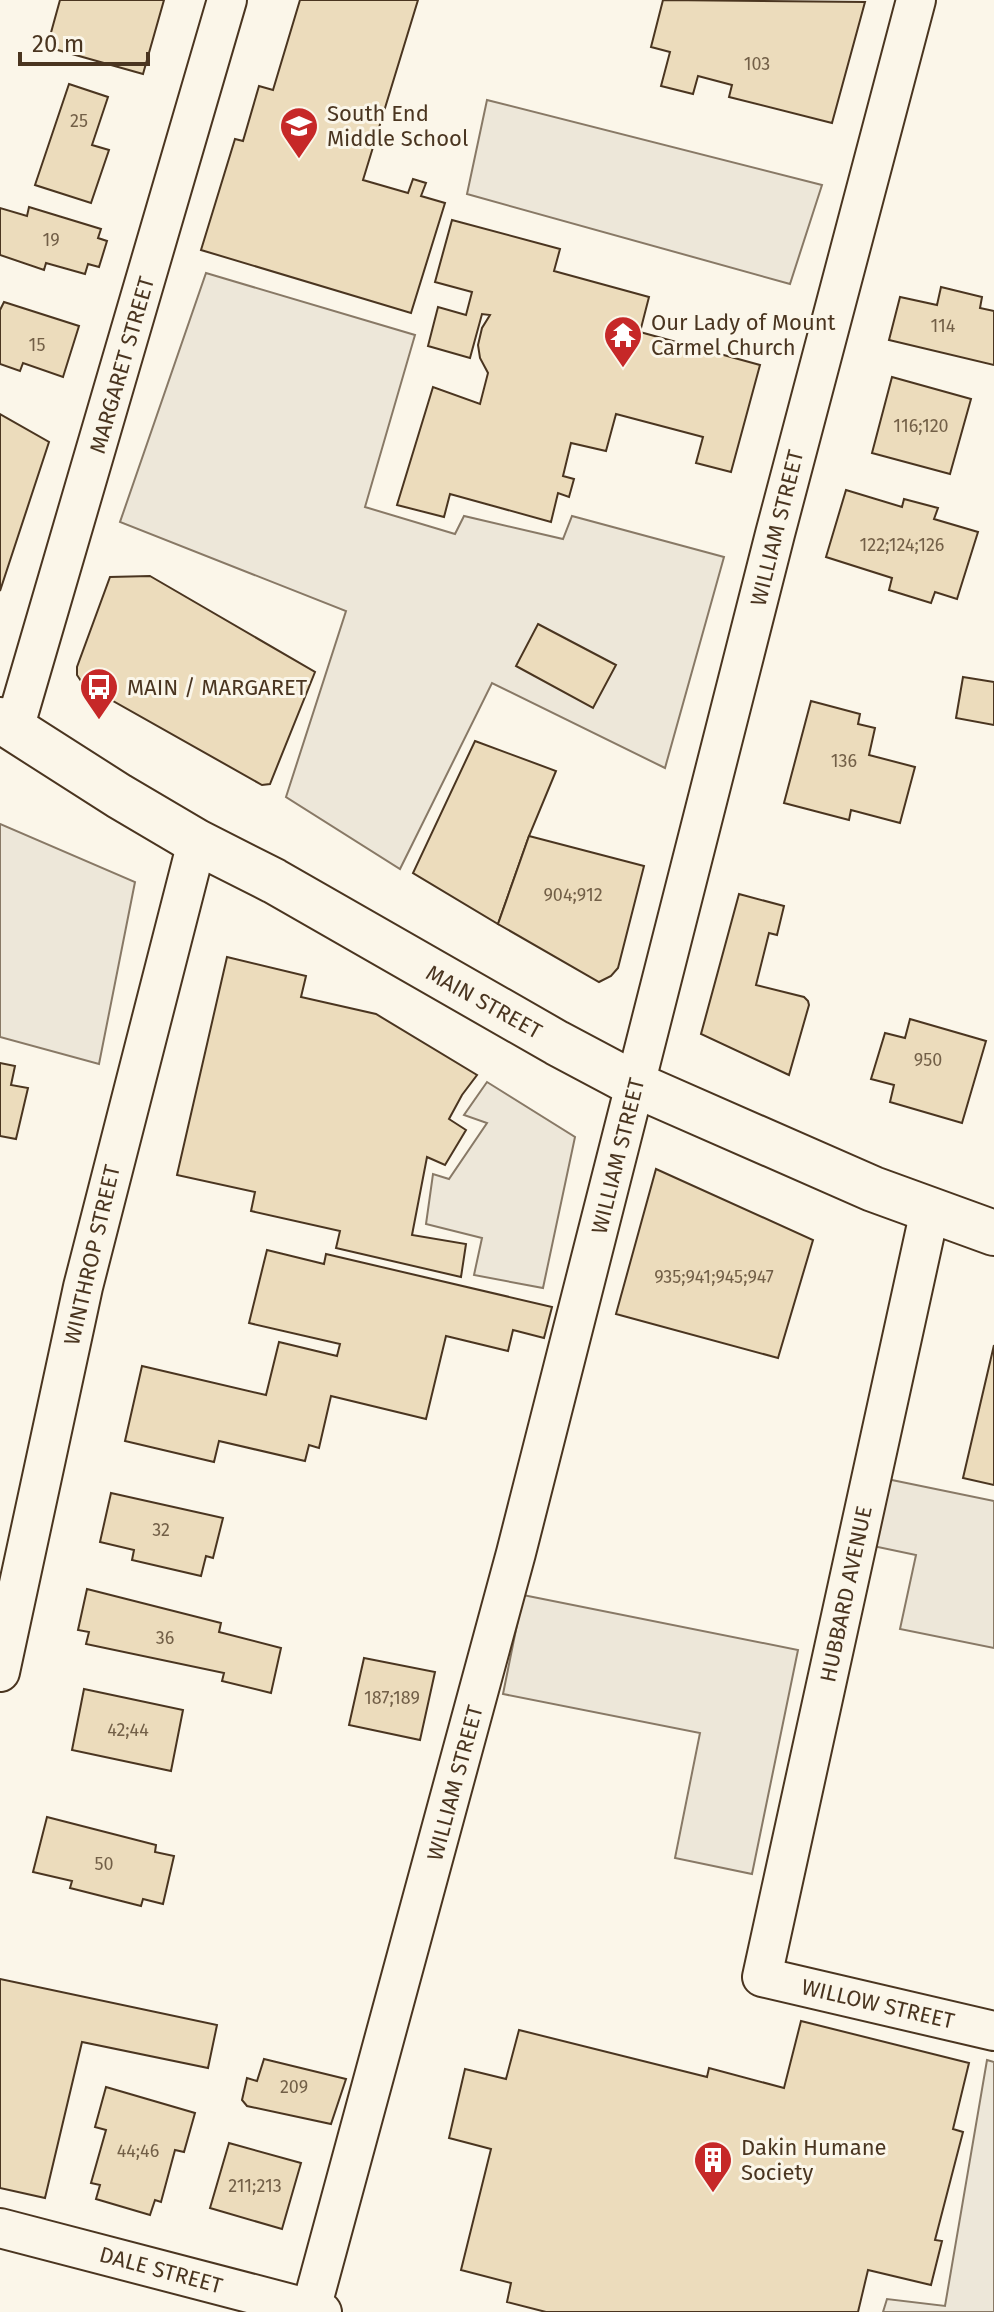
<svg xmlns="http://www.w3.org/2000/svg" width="994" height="2312" font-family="'Fira Sans',sans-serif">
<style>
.parking{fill:#ede7d9;stroke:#887966;stroke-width:2}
.building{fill:#ecdcbc;stroke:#4a3520;stroke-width:2}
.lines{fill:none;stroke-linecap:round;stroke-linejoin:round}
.minor-casing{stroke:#4a3520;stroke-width:42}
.primary-casing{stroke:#4a3520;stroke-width:48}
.minor{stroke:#fbf6e9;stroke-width:38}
.primary{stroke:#fbf6e9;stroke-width:44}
.labels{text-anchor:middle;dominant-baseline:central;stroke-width:6;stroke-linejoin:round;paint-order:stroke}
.number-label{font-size:18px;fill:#725f47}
.poi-label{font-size:22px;fill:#4a3520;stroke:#fbf6e9;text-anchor:start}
.street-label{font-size:22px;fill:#4a3520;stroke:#fbf6e9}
</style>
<rect width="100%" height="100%" fill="#fbf6e9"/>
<g class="parking">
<path d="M 487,100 L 822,185 L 790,284 L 467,194 Z"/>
<path d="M 206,273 L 415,335 L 365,507 L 455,534 L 464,516 L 563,539 L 572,516 L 724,557 L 665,768 L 492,683 L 400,869 L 286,797 L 346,611 L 120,522 Z"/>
<path d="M 0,824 L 135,882 L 99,1064 L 0,1037 Z"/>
<path d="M 487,1082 L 575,1137 L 543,1288 L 474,1275 L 482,1238 L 426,1224 L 433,1174 L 449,1179 L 487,1123 L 464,1115 Z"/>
<path d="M 887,1479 L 994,1501 L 994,1648 L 900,1629 L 916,1555 L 873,1546 Z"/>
<path d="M 523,1595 L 798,1650 L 752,1874 L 675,1858 L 700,1733 L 503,1694 Z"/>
<path d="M 987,2060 L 994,2062 L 994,2312 L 883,2312 L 887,2299 L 945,2306 Z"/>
</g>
<g class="building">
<path d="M 60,0 L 164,0 L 143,74 L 47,47 Z"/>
<path d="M 300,0 L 418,0 L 363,180 L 408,193 L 413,179 L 426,183 L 421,196 L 445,203 L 411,313 L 201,250 L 235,139 L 243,141 L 259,86 L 273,90 Z"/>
<path d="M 663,0 L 865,2 L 832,123 L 729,97 L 732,85 L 698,76 L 693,94 L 661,86 L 670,52 L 651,47 Z"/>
<path d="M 69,84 L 108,97 L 92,145 L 109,150 L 91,203 L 35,185 Z"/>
<path d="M 29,207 L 101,229 L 98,238 L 107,241 L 99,267 L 88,264 L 85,274 L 46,263 L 44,270 L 0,255 L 0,208 L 27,216 Z"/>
<path d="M 452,220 L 560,249 L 554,271 L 649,297 L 640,332 L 760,365 L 731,472 L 696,463 L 703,437 L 616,414 L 606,451 L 571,443 L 563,476 L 574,479 L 569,497 L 558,493 L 551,522 L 450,494 L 444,517 L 397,505 L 433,387 L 480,404 L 488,373 L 480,358 L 478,345 L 482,328 L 490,315 L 482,314 L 470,358 L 428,346 L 438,307 L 466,315 L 472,292 L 435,282 Z"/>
<path d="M 941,287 L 982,297 L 980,308 L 994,311 L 994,365 L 889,340 L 900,297 L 937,305 Z"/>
<path d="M 4,302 L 79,326 L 63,377 L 23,363 L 20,371 L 0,364 L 0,310 Z"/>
<path d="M 892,377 L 971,399 L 950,474 L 872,453 Z"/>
<path d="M 0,414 L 49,442 L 0,591 Z"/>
<path d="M 846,490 L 902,507 L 904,499 L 938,508 L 934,519 L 978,532 L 957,599 L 935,592 L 931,603 L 889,590 L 892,578 L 826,557 Z"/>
<path d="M 150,576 L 315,672 L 270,784 L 262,785 L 83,684 L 77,675 L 77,667 L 110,577 Z"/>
<path d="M 538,624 L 616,665 L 593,708 L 516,666 Z"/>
<path d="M 963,677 L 994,682 L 994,725 L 956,718 Z"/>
<path d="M 811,701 L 860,714 L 858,724 L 875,728 L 869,755 L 915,767 L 900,823 L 851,810 L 849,820 L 784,803 Z"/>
<path d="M 475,741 L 556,771 L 529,836 L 498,924 L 413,873 Z"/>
<path d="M 529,836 L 644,866 L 618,968 L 611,976 L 599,982 L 498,924 Z"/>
<path d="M 739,894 L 784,906 L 777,935 L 769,933 L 756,985 L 804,997 L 808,1001 L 809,1005 L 789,1075 L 701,1034 Z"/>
<path d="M 227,957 L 306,976 L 301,997 L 376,1014 L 477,1075 L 462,1095 L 449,1119 L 466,1130 L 445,1165 L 427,1157 L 412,1235 L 466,1244 L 461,1277 L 336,1248 L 340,1231 L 251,1211 L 255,1192 L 177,1175 Z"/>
<path d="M 910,1019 L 986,1041 L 962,1123 L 890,1102 L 894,1085 L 871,1079 L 885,1033 L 905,1038 Z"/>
<path d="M 0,1063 L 15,1066 L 11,1085 L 28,1088 L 16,1139 L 0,1136 Z"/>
<path d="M 656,1169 L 813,1240 L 778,1358 L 616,1314 Z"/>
<path d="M 267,1250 L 324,1264 L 326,1254 L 552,1307 L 544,1338 L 513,1330 L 508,1351 L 446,1336 L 426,1419 L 331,1396 L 319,1448 L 309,1445 L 305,1461 L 219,1441 L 214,1462 L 125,1441 L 142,1366 L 266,1395 L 279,1342 L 337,1356 L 340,1344 L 249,1323 Z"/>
<path d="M 994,1345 L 994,1485 L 963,1478 Z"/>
<path d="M 111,1493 L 223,1518 L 213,1558 L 206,1556 L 201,1576 L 132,1560 L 134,1550 L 100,1542 Z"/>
<path d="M 87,1589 L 221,1623 L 219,1632 L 281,1648 L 271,1693 L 222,1681 L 224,1673 L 86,1644 L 89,1632 L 78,1630 Z"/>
<path d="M 364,1658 L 435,1672 L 420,1740 L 349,1725 Z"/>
<path d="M 84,1689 L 183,1710 L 171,1771 L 72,1750 Z"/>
<path d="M 47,1817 L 156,1845 L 155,1852 L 174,1856 L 163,1904 L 143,1899 L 141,1906 L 70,1888 L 72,1881 L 33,1872 Z"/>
<path d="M 0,1979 L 217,2025 L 208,2068 L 82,2042 L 45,2198 L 0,2188 Z"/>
<path d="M 801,2021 L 969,2063 L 953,2129 L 963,2132 L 935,2240 L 942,2241 L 931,2285 L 868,2270 L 858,2312 L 546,2312 L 507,2302 L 511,2283 L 461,2270 L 491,2149 L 449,2138 L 465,2069 L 506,2079 L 519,2030 L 707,2077 L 709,2068 L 784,2088 Z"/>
<path d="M 264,2059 L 346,2079 L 331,2124 L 247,2106 L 242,2100 L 247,2078 L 257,2081 Z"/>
<path d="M 106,2087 L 195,2113 L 184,2152 L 175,2150 L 161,2202 L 155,2200 L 150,2215 L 96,2199 L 100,2185 L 91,2183 L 106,2130 L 95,2127 Z"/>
<path d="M 229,2143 L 301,2163 L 282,2229 L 210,2208 Z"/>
</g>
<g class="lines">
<defs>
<g id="minor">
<path d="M 14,729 L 227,0"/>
<path d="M 930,1210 L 762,1977 L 994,2031"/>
<path d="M 0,1672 L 83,1287 L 197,842"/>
<path d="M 0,2228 L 322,2312"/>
<path d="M 311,2309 L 516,1553 L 775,534 L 916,0"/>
</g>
<path id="primary" d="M 0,720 L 119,796 L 197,842 L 274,881 L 557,1043 L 636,1085 L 873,1189 L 994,1233"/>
</defs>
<use href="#minor" class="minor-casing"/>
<use href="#primary" class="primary-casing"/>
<use href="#minor" class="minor"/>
<use href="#primary" class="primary"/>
</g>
<defs>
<symbol id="school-pin" viewBox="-11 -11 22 30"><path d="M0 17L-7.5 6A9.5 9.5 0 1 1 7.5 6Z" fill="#c62828" stroke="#fbf6e9"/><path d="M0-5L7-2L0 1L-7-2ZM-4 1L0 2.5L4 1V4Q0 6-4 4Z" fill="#fff"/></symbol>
<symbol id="temple-pin" viewBox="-11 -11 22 30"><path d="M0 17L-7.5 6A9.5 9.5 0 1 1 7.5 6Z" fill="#c62828" stroke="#fbf6e9"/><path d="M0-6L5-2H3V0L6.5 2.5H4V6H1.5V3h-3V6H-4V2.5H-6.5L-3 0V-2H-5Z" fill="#fff"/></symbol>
<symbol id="bus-pin" viewBox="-11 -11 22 30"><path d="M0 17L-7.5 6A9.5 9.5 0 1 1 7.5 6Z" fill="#c62828" stroke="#fbf6e9"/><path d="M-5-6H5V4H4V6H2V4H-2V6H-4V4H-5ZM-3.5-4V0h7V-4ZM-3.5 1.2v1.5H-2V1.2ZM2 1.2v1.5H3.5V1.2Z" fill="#fff"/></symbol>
<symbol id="building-pin" viewBox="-11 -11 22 30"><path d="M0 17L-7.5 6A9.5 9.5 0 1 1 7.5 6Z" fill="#c62828" stroke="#fbf6e9"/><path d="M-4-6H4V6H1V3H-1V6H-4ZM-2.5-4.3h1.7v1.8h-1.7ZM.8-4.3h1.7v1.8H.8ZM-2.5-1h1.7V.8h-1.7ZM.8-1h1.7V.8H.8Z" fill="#fff"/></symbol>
</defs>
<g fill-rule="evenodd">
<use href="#school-pin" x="277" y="104" width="44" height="60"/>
<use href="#temple-pin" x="601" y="313" width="44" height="60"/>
<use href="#bus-pin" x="77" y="665" width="44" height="60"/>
<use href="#building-pin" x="691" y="2138" width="44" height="60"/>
</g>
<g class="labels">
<g class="number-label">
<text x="757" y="64">103</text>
<text x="79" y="121">25</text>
<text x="51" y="240">19</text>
<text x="943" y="326">114</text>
<text x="37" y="345">15</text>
<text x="921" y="426">116;120</text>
<text x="902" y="545">122;124;126</text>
<text x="844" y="761">136</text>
<text x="573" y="895">904;912</text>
<text x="928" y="1060">950</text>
<text x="714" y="1277">935;941;945;947</text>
<text x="161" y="1530">32</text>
<text x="165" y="1638">36</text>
<text x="392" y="1698">187;189</text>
<text x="128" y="1730">42;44</text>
<text x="104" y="1864">50</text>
<text x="294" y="2087">209</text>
<text x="138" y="2151">44;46</text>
<text x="255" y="2186">211;213</text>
</g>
<g class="poi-label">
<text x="327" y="113">South End<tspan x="327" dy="25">Middle School</tspan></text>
<text x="651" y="322">Our Lady of Mount<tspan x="651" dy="25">Carmel Church</tspan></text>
<text x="127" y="687">MAIN / MARGARET</text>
<text x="741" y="2147">Dakin Humane<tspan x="741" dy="25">Society</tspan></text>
</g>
<g class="street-label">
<text transform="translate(122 365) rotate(-74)">MARGARET STREET</text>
<text transform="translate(777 528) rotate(-76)">WILLIAM STREET</text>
<text transform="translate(484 1002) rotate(29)">MAIN STREET</text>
<text transform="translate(618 1156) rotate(-76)">WILLIAM STREET</text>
<text transform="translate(92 1255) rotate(-77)">WINTHROP STREET</text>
<text transform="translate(846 1594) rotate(-78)">HUBBARD AVENUE</text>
<text transform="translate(455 1783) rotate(-75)">WILLIAM STREET</text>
<text transform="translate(878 2004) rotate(13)">WILLOW STREET</text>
<text transform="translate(161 2270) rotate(15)">DALE STREET</text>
</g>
</g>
<path d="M20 52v12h128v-12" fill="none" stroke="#4a3520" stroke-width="4"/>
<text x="32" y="52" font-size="24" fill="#4a3520" stroke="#fbf6e9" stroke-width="6" paint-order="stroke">20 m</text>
</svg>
